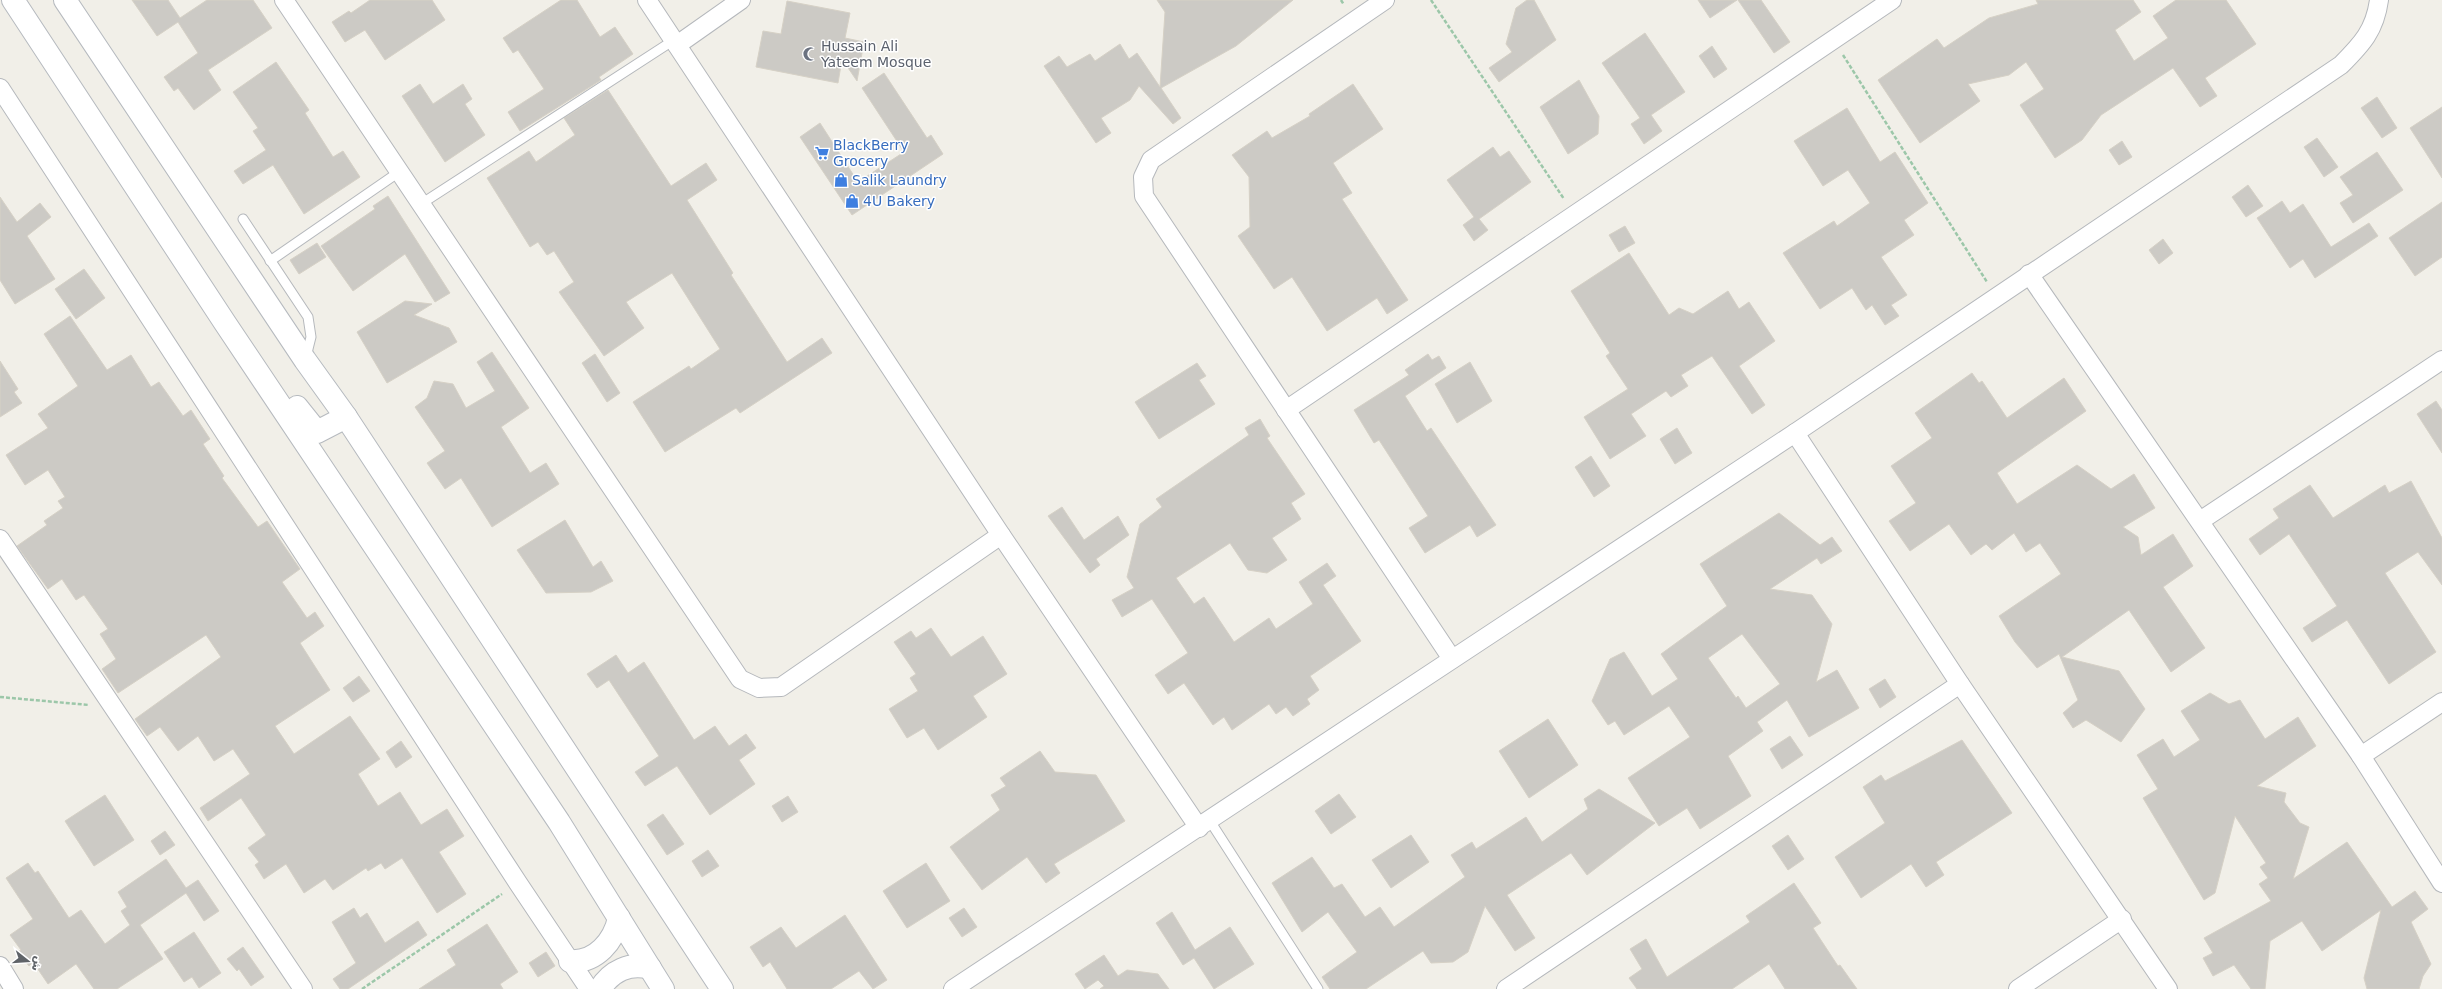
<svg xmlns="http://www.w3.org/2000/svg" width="2442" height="989" font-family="'DejaVu Sans',Cairo,sans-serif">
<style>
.building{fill:#cccac5;stroke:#d6d1c6;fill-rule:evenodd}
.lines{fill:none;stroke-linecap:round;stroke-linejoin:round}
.lane-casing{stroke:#b5b8bc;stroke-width:11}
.street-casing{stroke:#b5b8bc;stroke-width:20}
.secondary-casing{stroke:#b6babf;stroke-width:24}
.path{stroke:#9cc7a9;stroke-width:2.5;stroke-dasharray:4 2;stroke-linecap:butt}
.lane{stroke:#fff;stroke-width:9}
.street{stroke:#fff;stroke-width:18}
.secondary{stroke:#fff;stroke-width:22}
.labels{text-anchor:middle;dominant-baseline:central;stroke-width:3;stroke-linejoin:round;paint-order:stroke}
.worship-label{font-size:14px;fill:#5b616d;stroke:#fff;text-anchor:start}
.shop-label{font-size:14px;fill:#366cbe;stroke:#fff;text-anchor:start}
</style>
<rect width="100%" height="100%" fill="#f1efe8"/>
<g class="building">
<path d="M 132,0 L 168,0 L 180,18 L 207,0 L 253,0 L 272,28 L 208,70 L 221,90 L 194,110 L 178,88 L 174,91 L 164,77 L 198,53 L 178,22 L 157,36 Z"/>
<path d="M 370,0 L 432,0 L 445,20 L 385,60 L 365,30 L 345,42 L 332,22 L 349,11 L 351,13 Z"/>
<path d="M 561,0 L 577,0 L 600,37 L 615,27 L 633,54 L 599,77 L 601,80 L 520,131 L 508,112 L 544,89 L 518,50 L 513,53 L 503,38 Z"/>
<path d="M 1157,0 L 1293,0 L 1236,46 L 1161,88 L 1181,118 L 1173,124 L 1139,86 L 1130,100 L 1101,118 L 1111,133 L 1096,143 L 1044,66 L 1059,56 L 1067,67 L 1090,54 L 1095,61 L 1120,44 L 1129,59 L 1137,53 L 1160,87 L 1165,12 Z"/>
<path d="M 1527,0 L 1534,0 L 1556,40 L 1499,82 L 1489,68 L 1512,52 L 1506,44 L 1516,8 Z"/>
<path d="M 1698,0 L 1737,0 L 1710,18 Z"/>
<path d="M 1738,0 L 1761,0 L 1790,42 L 1774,53 Z"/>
<path d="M 2036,0 L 2133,0 L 2141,12 L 2115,30 L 2134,61 L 2168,38 L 2153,16 L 2176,0 L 2226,0 L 2256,44 L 2205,78 L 2217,96 L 2200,107 L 2173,68 L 2101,115 L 2082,140 L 2055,158 L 2020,105 L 2044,89 L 2026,62 L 2009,75 L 1968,84 L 1980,101 L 1920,143 L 1878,80 L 1937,39 L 1944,48 L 1989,18 L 2038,4 Z"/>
<path d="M 787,1 L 850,13 L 845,38 L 864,42 L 857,81 L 842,59 L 838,83 L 756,67 L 763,31 L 781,34 Z"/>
<path d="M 1645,33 L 1685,92 L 1651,115 L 1662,131 L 1644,144 L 1631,124 L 1640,118 L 1602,63 Z"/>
<path d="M 1712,46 L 1727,69 L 1714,78 L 1699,56 Z"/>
<path d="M 276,62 L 309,110 L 305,113 L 333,157 L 343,151 L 360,177 L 304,214 L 273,165 L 243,184 L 234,171 L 266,150 L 253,131 L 258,128 L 233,92 Z"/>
<path d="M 884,73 L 927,138 L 931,135 L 943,154 L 852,215 L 800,137 L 820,123 L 858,182 L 904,152 L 862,88 Z"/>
<path d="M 1579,80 L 1599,116 L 1598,134 L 1568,154 L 1540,107 Z"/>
<path d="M 420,84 L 433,104 L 463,84 L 472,99 L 465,104 L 485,135 L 445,162 L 402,96 Z"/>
<path d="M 1353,84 L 1383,129 L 1333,163 L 1352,193 L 1342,199 L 1408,300 L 1387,314 L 1377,298 L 1327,331 L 1292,277 L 1274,289 L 1238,236 L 1250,227 L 1249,177 L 1232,155 L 1267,131 L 1272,138 L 1310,116 L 1309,114 Z"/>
<path d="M 608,90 L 671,186 L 706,163 L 717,180 L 687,200 L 733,273 L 731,275 L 787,362 L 822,338 L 832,353 L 740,413 L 736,408 L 665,452 L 633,402 L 689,366 L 691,369 L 720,349 L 672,273 L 626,302 L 644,328 L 604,356 L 559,292 L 574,282 L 554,251 L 547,255 L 538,242 L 530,247 L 487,178 L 529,151 L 536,162 L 575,135 L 564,118 Z"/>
<path d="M 2377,97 L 2397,128 L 2382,138 L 2361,108 Z"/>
<path d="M 2442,107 L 2442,178 L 2410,128 Z"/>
<path d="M 1847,108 L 1880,162 L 1895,152 L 1928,203 L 1904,220 L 1914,235 L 1881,257 L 1907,295 L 1891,305 L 1899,316 L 1885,325 L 1872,305 L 1866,310 L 1852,288 L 1820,309 L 1783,253 L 1834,221 L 1837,226 L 1870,203 L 1848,170 L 1823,186 L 1794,141 Z"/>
<path d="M 2317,138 L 2338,167 L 2324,177 L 2304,147 Z"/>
<path d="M 2122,141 L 2132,157 L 2119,165 L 2109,150 Z"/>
<path d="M 1493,147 L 1500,157 L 1509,151 L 1531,182 L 1479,219 L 1488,230 L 1474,241 L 1463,225 L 1474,217 L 1447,180 Z"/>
<path d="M 2377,152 L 2403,190 L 2353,223 L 2340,203 L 2353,195 L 2340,177 Z"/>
<path d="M 2248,185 L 2263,206 L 2246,217 L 2232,197 Z"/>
<path d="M 388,196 L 450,293 L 435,302 L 405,254 L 353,291 L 321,246 L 375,209 L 373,206 Z"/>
<path d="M 0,197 L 17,222 L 40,203 L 51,217 L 27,236 L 55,279 L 15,304 L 0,280 Z"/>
<path d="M 2282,201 L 2290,213 L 2303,204 L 2331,247 L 2369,223 L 2378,236 L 2315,278 L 2303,259 L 2290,268 L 2257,218 Z"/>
<path d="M 2442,202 L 2442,257 L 2415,276 L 2389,238 Z"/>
<path d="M 1625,226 L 1635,243 L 1619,252 L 1609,235 Z"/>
<path d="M 2163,239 L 2173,253 L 2159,264 L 2149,250 Z"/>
<path d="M 317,243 L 326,257 L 299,274 L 290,260 Z"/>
<path d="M 1629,253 L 1669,315 L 1679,308 L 1693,314 L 1728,291 L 1739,309 L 1749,302 L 1775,341 L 1739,366 L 1765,405 L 1752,414 L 1712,356 L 1681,375 L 1688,386 L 1671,397 L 1666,391 L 1631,414 L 1646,436 L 1610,459 L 1584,417 L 1628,389 L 1606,356 L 1610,353 L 1571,291 Z"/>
<path d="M 84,269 L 105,298 L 76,319 L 55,289 Z"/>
<path d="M 405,301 L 432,304 L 414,315 L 449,328 L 457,342 L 387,383 L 357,332 Z"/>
<path d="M 70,316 L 107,370 L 131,355 L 151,387 L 159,382 L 183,416 L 191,410 L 210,439 L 203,444 L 224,476 L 222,478 L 258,527 L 267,521 L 300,569 L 282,582 L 307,618 L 315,612 L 324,626 L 300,643 L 330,690 L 275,726 L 294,754 L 350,716 L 380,759 L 358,774 L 378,806 L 400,792 L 421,825 L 447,809 L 464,836 L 439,852 L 466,894 L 437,913 L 402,858 L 385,869 L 381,863 L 368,871 L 366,868 L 333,890 L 325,879 L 304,893 L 286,864 L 264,879 L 255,865 L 259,862 L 248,848 L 266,835 L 241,798 L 208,821 L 200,808 L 250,774 L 233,749 L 214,761 L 198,736 L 178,751 L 160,727 L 147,736 L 135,719 L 221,657 L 206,635 L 118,693 L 102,669 L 116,659 L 100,634 L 108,629 L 84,595 L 76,600 L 62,579 L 48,589 L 17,546 L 47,525 L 44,521 L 63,508 L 58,501 L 65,497 L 48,470 L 25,485 L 6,455 L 48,428 L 38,414 L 78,386 L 44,334 Z"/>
<path d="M 492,352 L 529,408 L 501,427 L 530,473 L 546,463 L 559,484 L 492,527 L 461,478 L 445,489 L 427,463 L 445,451 L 415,407 L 427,398 L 434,381 L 453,384 L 466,408 L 495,391 L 477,362 Z"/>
<path d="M 595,354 L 620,393 L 607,402 L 582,363 Z"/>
<path d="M 1428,354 L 1432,360 L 1439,356 L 1446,368 L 1405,396 L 1427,431 L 1431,428 L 1496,525 L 1477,537 L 1470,525 L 1425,553 L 1409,528 L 1428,516 L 1379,440 L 1374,443 L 1354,410 L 1409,375 L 1405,370 Z"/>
<path d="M 0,361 L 18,389 L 14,392 L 22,403 L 0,417 Z"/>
<path d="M 1470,362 L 1492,401 L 1457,423 L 1435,384 Z"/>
<path d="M 1197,363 L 1206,376 L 1199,380 L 1215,404 L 1159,439 L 1135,402 Z"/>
<path d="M 1972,373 L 1979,383 L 1982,381 L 2007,418 L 2064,378 L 2086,411 L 1997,473 L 2017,504 L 2077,465 L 2111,489 L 2134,474 L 2155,508 L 2123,527 L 2138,537 L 2141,555 L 2173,534 L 2193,566 L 2163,587 L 2205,648 L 2171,672 L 2129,610 L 2062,657 L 2119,671 L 2145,709 L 2121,742 L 2086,720 L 2073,728 L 2063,713 L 2078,700 L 2059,654 L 2037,668 L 2015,642 L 1999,616 L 2061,574 L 2040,543 L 2026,552 L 2014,533 L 1992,550 L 1986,544 L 1971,555 L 1949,524 L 1910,551 L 1889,521 L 1916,503 L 1891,466 L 1932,438 L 1915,413 Z"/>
<path d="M 2436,401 L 2442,410 L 2442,453 L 2417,414 Z"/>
<path d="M 1260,419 L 1270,436 L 1267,438 L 1305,494 L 1291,503 L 1301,519 L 1272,538 L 1287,560 L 1267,573 L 1248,570 L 1230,543 L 1176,578 L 1194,604 L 1204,597 L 1234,642 L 1269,618 L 1276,629 L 1313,604 L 1299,582 L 1327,563 L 1336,576 L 1323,585 L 1361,641 L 1310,676 L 1319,690 L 1307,699 L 1310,704 L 1293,716 L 1286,707 L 1276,714 L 1269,704 L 1232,730 L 1224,717 L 1213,725 L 1184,683 L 1168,694 L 1155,675 L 1188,653 L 1152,599 L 1122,617 L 1112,600 L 1134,588 L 1127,577 L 1140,524 L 1162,507 L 1156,499 L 1249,435 L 1245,428 Z"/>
<path d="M 1677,428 L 1692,453 L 1675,464 L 1660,439 Z"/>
<path d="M 1591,456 L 1610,486 L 1594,497 L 1575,467 Z"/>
<path d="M 2411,481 L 2442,538 L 2442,585 L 2418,552 L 2385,573 L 2436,652 L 2389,684 L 2347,620 L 2312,642 L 2303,628 L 2337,606 L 2289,534 L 2260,555 L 2249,539 L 2279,518 L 2273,509 L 2310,485 L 2333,518 L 2385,485 L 2389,493 Z"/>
<path d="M 1062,507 L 1084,540 L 1118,516 L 1129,535 L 1096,559 L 1100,565 L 1090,573 L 1048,516 Z"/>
<path d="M 1779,513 L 1820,545 L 1832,537 L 1842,551 L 1821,564 L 1817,558 L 1770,589 L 1812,595 L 1832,624 L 1816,682 L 1837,670 L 1859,708 L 1809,737 L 1787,700 L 1757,722 L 1763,731 L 1728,756 L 1751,796 L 1700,829 L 1687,808 L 1659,826 L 1628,778 L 1690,737 L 1669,706 L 1624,735 L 1615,721 L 1608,725 L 1592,701 L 1610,659 L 1624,652 L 1652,696 L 1678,679 L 1661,654 L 1727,606 L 1700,564 ZM 1742,634 L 1780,684 L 1746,708 L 1738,696 L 1736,698 L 1708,658 Z"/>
<path d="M 565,520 L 593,567 L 601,561 L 613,581 L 591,592 L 546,593 L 517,550 Z"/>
<path d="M 931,628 L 951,657 L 983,636 L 1007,674 L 973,696 L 987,717 L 938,750 L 924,728 L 907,738 L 889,709 L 918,691 L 910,678 L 916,674 L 894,642 L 911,631 L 916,638 Z"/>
<path d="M 616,655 L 628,673 L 644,662 L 694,740 L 715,726 L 729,746 L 746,734 L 756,748 L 739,760 L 755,784 L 710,815 L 677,766 L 645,786 L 635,772 L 659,756 L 609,680 L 597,688 L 587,674 Z"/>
<path d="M 359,676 L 370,691 L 353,702 L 343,688 Z"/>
<path d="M 1885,679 L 1896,697 L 1880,708 L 1869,689 Z"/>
<path d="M 2210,693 L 2229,704 L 2240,700 L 2265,739 L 2298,717 L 2316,746 L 2257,786 L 2286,793 L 2284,802 L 2300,823 L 2309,827 L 2293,879 L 2347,842 L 2392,907 L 2415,891 L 2428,909 L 2411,922 L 2431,964 L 2423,976 L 2419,989 L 2367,989 L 2364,978 L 2381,910 L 2322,951 L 2302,921 L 2270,941 L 2265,989 L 2251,989 L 2234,965 L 2213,976 L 2203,958 L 2213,953 L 2204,938 L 2271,901 L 2259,884 L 2268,878 L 2260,867 L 2266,863 L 2235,816 L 2215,893 L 2204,900 L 2143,798 L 2158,789 L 2137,755 L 2163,739 L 2174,757 L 2200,740 L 2181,711 Z"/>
<path d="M 1548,719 L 1578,765 L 1529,798 L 1499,751 Z"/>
<path d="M 1790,736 L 1803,755 L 1782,769 L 1770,749 Z"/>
<path d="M 1962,740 L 2012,813 L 1936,862 L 1944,875 L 1926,887 L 1911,864 L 1861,898 L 1835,857 L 1885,823 L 1863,787 L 1881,775 L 1885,781 Z"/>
<path d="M 401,741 L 412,757 L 396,768 L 386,752 Z"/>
<path d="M 1040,751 L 1055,772 L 1096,775 L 1125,821 L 1054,864 L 1060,873 L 1046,883 L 1027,857 L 982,890 L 950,847 L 1000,810 L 991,795 L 1006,786 L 1000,778 Z"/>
<path d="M 1599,789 L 1655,823 L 1587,875 L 1571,853 L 1507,895 L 1535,938 L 1515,951 L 1485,906 L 1468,952 L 1453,962 L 1431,963 L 1423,951 L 1366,989 L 1330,989 L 1322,977 L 1357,952 L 1328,912 L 1302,932 L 1272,883 L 1312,857 L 1334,888 L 1342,884 L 1365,917 L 1380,907 L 1394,927 L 1465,877 L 1451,855 L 1472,842 L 1476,849 L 1526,817 L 1542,842 L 1588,809 L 1584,799 Z"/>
<path d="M 1339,794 L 1356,817 L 1331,834 L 1315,811 Z"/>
<path d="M 105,795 L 134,840 L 94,866 L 65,821 Z"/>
<path d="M 788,796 L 798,812 L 782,822 L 772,806 Z"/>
<path d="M 663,814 L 684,844 L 667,855 L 647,825 Z"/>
<path d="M 165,831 L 175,845 L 160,855 L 151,841 Z"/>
<path d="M 1411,835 L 1429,862 L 1391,888 L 1372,860 Z"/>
<path d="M 1788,835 L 1804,859 L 1788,870 L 1772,846 Z"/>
<path d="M 708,850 L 719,866 L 702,877 L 692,861 Z"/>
<path d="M 166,859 L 186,888 L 198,880 L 219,911 L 204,921 L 186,893 L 140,925 L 163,959 L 117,989 L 94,989 L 76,964 L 48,984 L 33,962 L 29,966 L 18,952 L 21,950 L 10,935 L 33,919 L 6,878 L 28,863 L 35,873 L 38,871 L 69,918 L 81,910 L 105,944 L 130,925 L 121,911 L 127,907 L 118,892 Z"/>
<path d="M 926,863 L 950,901 L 907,928 L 883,891 Z"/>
<path d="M 1794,883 L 1821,923 L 1813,928 L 1838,966 L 1840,965 L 1857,989 L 1785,989 L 1769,964 L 1732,989 L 1637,989 L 1629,978 L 1642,969 L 1630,949 L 1646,939 L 1667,977 L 1750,922 L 1746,916 Z"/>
<path d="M 354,908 L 360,918 L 367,913 L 385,943 L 418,921 L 427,935 L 348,989 L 340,989 L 333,979 L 356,963 L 332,922 Z"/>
<path d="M 964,908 L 977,927 L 962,937 L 949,918 Z"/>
<path d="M 1172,912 L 1195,950 L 1230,927 L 1254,964 L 1214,989 L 1194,958 L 1183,965 L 1156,923 Z"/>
<path d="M 845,915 L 887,980 L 873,989 L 859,971 L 831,989 L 787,989 L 770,962 L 763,967 L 750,947 L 781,927 L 796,948 Z"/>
<path d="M 487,924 L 518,972 L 500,984 L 503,989 L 419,989 L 456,965 L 447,950 Z"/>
<path d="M 194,932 L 221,973 L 199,988 L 192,977 L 184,982 L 164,952 Z"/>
<path d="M 243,947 L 264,977 L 251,986 L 239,969 L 237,971 L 227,959 Z"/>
<path d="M 546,952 L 555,966 L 538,977 L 529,963 Z"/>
<path d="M 1104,955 L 1118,976 L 1127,970 L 1158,974 L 1169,989 L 1100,989 L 1104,986 L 1098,980 L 1085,989 L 1075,974 Z"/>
</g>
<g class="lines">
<defs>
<g id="lane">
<path d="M 421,204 L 674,40"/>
<path d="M 243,219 L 308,317 L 311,337 L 306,357"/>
<path d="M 270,261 L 399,172"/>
<path d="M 1210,821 L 1318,989"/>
</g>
<g id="street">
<path d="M 284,0 L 740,679 L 759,688 L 781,687 L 1001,535"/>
<path d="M 647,0 L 1001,535 L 1199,828"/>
<path d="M 1385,0 L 1151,160 L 1143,177 L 1144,196 L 1452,659"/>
<path d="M 677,45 L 741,0"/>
<path d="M 0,88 L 518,883 L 589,989"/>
<path d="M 2029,274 L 2361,756 L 2442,883"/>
<path d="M 1286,410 L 1892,0"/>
<path d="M 1795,433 L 1960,684 L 2168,989"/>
<path d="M 2200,521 L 2442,360"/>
<path d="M 0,539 L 303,989"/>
<path d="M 2361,756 L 2442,702"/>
<path d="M 0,966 L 14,989"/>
<path d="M 953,989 L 1795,433 L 2341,65 C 2362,44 2375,30 2379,0"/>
<path d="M 1506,989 L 1960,684"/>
<path d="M 2018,989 L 2122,919"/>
</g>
<g id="secondary">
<path d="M 13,0 L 225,323 L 559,822 L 663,989"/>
<path d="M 65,0 L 305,360 L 346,417 L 722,989"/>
<path d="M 297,407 L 317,432 L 346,417"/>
<path d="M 570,961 C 596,963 614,941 619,918"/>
<path d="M 600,989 C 611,971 630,962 650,968"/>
</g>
</defs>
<use href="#lane" class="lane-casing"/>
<use href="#street" class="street-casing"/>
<use href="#secondary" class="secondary-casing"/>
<g class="path">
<path d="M 1341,0 L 1344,5"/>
<path d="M 1431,0 L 1564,199"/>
<path d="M 1843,55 L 1987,282"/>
<path d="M 0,697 L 89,705"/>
<path d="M 362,989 L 502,894"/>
</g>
<use href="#lane" class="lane"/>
<use href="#street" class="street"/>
<use href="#secondary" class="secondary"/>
</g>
<defs>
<symbol id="mosque-bare" viewBox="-9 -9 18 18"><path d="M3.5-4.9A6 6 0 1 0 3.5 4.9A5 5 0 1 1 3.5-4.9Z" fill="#6b7280" stroke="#fff" stroke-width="2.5" paint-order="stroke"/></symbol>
<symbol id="supermarket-bare" viewBox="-9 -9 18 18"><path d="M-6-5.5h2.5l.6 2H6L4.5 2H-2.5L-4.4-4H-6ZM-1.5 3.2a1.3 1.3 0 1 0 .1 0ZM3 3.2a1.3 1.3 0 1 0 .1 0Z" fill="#3f7fe0" stroke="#fff" stroke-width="2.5" paint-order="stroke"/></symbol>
<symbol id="shop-bare" viewBox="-9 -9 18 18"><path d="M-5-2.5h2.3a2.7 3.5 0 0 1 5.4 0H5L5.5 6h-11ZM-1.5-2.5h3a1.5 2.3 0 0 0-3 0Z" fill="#3f7fe0" stroke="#fff" stroke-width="2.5" paint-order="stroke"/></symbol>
</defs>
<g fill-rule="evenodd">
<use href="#mosque-bare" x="800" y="44" width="20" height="20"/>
<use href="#supermarket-bare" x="812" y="143" width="20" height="20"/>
<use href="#shop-bare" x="831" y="170" width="20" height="20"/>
<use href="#shop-bare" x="842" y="191" width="20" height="20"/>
</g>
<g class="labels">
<g class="worship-label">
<text x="821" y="46">Hussain Ali<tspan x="821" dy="16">Yateem Mosque</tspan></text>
</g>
<g class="shop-label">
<text x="833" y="145">BlackBerry<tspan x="833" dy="16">Grocery</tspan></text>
<text x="852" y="180">Salik Laundry</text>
<text x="863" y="201">4U Bakery</text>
</g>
</g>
<g transform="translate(28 961) rotate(107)" stroke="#ffffff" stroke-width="3" paint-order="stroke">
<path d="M0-3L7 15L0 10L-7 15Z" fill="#5f6368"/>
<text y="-6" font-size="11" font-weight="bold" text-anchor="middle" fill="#5f6368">ش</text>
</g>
</svg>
